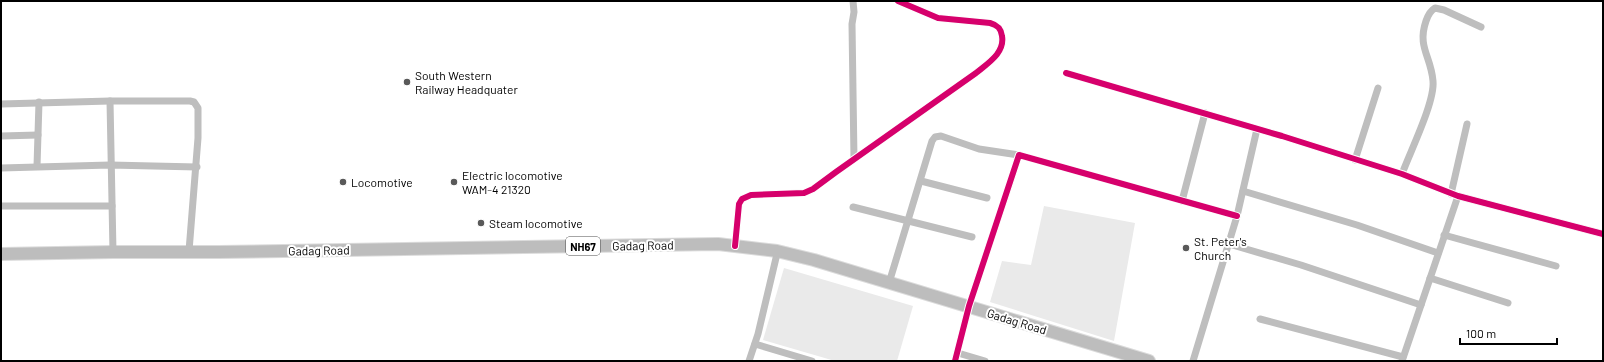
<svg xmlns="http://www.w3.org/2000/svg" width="1604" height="362" font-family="Barlow,sans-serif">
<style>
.green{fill:#eaeaea}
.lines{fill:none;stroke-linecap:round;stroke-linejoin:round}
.highway-casing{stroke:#dbdbdb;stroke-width:14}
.street{stroke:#bebebe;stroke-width:7}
.highway{stroke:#bdbdbd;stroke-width:12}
.cycleway-casing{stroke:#fff;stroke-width:8}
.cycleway{stroke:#d6006c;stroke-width:6}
.poi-dot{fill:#595959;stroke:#fff;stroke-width:1.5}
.labels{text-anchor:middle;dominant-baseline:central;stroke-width:4;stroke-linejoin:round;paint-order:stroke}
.shield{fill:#fff;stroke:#4c4c4c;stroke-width:1}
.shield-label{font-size:11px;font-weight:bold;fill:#000}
.poi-label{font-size:12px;fill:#000;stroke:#fff;text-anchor:start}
.street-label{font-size:12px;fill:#000;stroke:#fff}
</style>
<rect width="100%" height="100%" fill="#fff"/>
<g class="green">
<path d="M 1044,206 L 1135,223 L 1114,341 L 990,302 L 1002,261 L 1031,265 Z"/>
<path d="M 784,268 L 913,306 L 897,361 L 835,361 L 763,340 Z"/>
</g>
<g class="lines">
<defs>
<path id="highway" d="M 1,254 L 113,252 L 218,252 L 718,244 L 777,251 L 814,260 L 1149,361"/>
</defs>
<use href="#highway" class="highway-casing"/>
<g class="street">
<path d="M 853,1 L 854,12 L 852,24 L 854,159"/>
<path d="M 1066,73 L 1282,136 L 1402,174 L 1458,196 L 1603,234"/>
<path d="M 110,101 L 113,252"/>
<path d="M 1,104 L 110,101 L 190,101 L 194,102 L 198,108 L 198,138 L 189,251"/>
<path d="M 1,136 L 38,135"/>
<path d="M 1355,160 L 1378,88"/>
<path d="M 37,166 L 39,102"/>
<path d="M 1,168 L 110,165 L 197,167"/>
<path d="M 1402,174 C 1410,152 1435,102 1433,81 C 1431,56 1417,47 1426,21 C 1428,15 1430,11 1435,8 L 1444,10 L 1481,27"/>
<path d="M 921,181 L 987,198"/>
<path d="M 1243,191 L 1357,225 L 1438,253"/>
<path d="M 1451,194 L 1467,124"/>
<path d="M 1182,201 L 1205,113"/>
<path d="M 1,206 L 112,206"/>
<path d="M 853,207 L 972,237"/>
<path d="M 1444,235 L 1556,266"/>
<path d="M 1229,244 L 1301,265 L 1421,305"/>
<path d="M 735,246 L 739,204 L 742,199 L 751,195 L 804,193 L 813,189 L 836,172 L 976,73 C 988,63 1005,53 1002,36 C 1001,28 997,25 990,23 L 938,18 L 898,1"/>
<path d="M 1430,278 L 1508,303"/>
<path d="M 889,283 L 932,141 L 935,137 L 941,136 L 979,149 L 1019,155"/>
<path d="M 1260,319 L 1403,357"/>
<path d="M 755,344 L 812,361"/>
<path d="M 958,353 L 985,361"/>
<path d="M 749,361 L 758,334 L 776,258"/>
<path d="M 955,361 L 969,306 L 1019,155 L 1237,216"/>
<path d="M 1193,361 L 1237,216 L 1257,129"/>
<path d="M 1402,361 L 1458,196"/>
</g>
<use href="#highway" class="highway"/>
<defs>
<g id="cycleway">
<path d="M 1066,73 L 1282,136 L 1402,174 L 1458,196 L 1603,234"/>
<path d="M 735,246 L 739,204 L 742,199 L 751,195 L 804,193 L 813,189 L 836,172 L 976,73 C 988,63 1005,53 1002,36 C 1001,28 997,25 990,23 L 938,18 L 898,1"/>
<path d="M 955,361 L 969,306 L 1019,155 L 1237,216"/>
</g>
</defs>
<use href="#cycleway" class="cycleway-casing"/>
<use href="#cycleway" class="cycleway"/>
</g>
<g class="poi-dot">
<circle cx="407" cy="82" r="4"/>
<circle cx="343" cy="182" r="4"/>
<circle cx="454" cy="182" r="4"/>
<circle cx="481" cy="223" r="4"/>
<circle cx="1186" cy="248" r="4"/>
</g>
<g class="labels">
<rect class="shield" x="566" y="237" width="34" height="18" rx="3"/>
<g class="shield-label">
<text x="583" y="246">NH67</text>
</g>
<g class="poi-label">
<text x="415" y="75">South Western<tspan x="415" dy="14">Railway Headquater</tspan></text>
<text x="462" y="175">Electric locomotive<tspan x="462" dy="14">WAM-4 21320</tspan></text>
<text x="351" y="182">Locomotive</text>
<text x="489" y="223">Steam locomotive</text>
<text x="1194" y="241">St. Peter's<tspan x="1194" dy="14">Church</tspan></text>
</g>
<g class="street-label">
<text transform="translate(643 245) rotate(-1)">Gadag Road</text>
<text transform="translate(319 250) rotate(-1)">Gadag Road</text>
<text transform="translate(1017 321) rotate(17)">Gadag Road</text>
</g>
</g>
<rect width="1604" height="362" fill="none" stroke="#000000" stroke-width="4"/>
<path d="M1460 338v6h97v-6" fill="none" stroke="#000000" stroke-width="2"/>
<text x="1466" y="338" font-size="12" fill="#000000" stroke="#ffffff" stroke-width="3" paint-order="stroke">100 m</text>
</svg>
